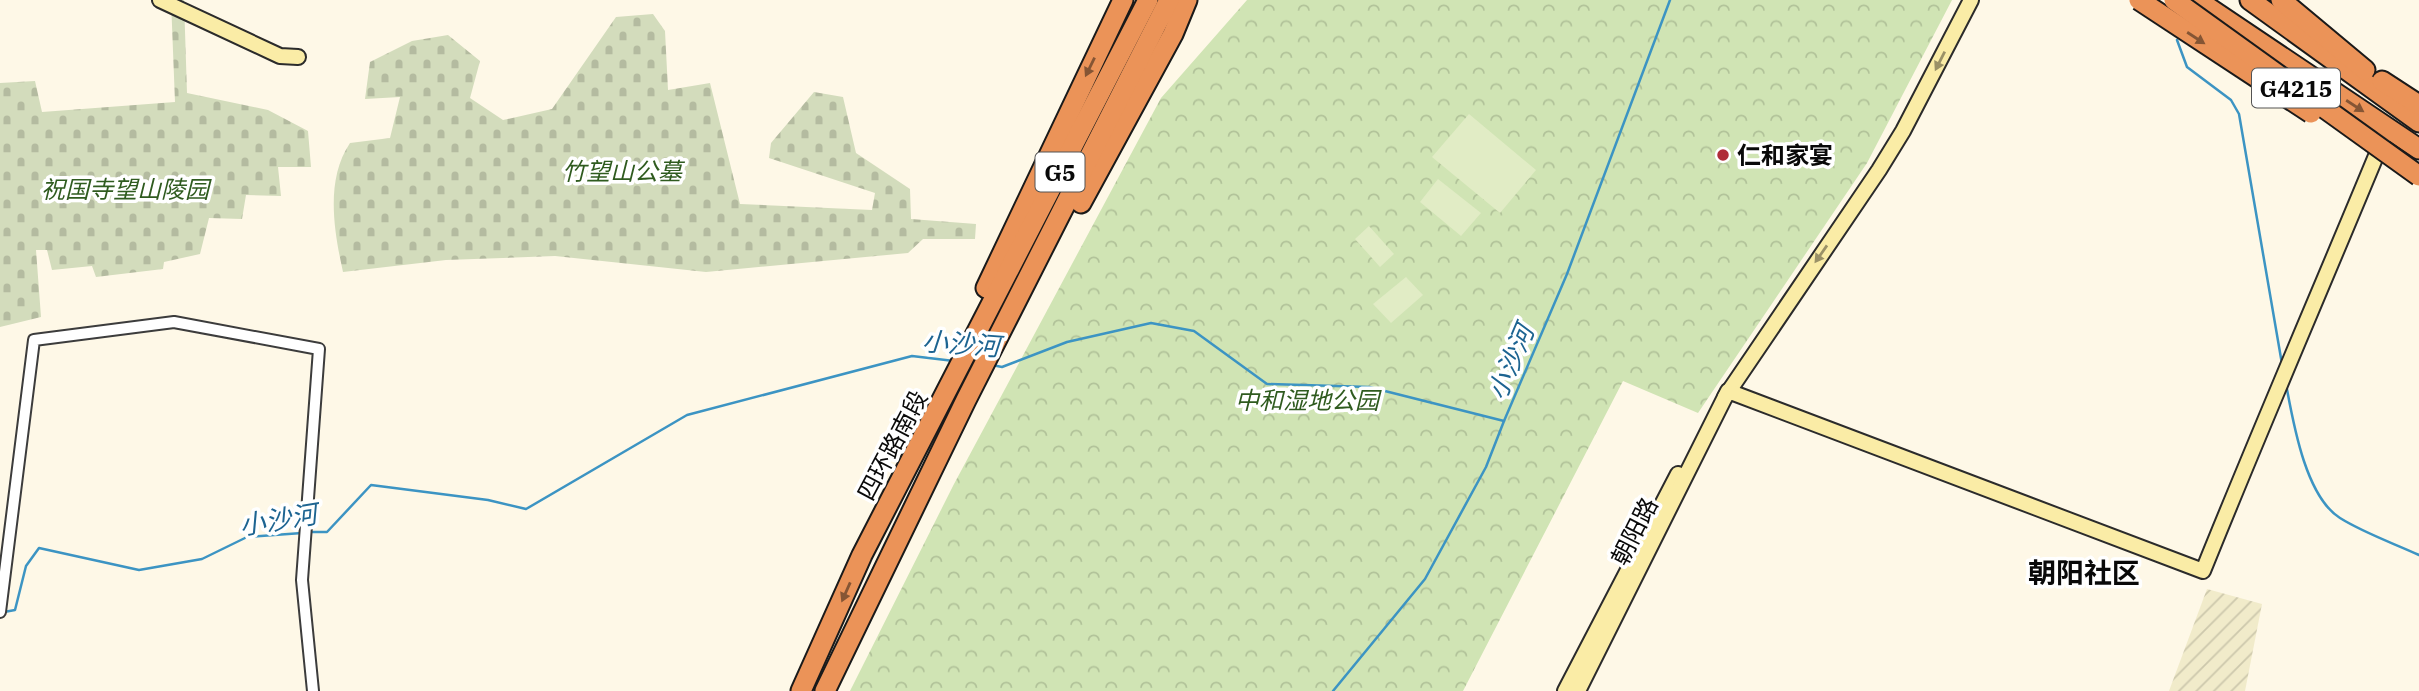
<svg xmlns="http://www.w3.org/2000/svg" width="2419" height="691" font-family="'IBM Plex Serif','Noto Sans SC',serif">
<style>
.farmland{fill:url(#farmland-furrows)}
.cemetery{fill:url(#cemetery-stones)}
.park{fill:url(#park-crowns)}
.pitch{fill:#e1ecc5}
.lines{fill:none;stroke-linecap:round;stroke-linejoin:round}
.stream{stroke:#3c94c3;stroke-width:2.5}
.street-casing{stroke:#3c3c3c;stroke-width:14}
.secondary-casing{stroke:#2b2b2b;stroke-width:18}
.highway-casing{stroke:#1a1a1a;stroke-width:23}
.street{stroke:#fff;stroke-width:10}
.secondary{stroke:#faeca6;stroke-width:14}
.highway{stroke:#eb9358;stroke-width:19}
.highway-bridge-casing{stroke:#1a1a1a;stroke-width:23;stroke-linecap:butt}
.highway-bridge{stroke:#eb9358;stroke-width:19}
.oneway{fill:#855534}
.oneway2{fill:#9a9167}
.poi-dot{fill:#af2c39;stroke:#fff;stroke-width:2.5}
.labels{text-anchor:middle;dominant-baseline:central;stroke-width:7;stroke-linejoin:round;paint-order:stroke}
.shield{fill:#fff;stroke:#535353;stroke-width:2}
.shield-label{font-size:23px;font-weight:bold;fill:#090909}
.poi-label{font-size:24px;font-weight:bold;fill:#090909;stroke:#fff;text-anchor:start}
.park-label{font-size:24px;font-style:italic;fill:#2f5b1f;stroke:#fff}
.street-label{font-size:24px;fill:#090909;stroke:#fff}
.water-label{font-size:26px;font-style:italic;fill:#1d6491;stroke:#fff}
.quarter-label{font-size:28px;font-weight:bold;fill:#090909;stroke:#fff}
</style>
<defs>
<pattern id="farmland-furrows" width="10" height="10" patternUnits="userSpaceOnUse" patternTransform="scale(1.75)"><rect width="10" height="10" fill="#f1ebca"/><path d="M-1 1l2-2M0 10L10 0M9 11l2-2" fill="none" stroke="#cdc8ac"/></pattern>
<pattern id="cemetery-stones" width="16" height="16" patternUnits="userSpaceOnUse" patternTransform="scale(1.75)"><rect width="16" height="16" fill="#d3dcbc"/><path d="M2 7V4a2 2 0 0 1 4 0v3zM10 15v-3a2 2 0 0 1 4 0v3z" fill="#b4bba0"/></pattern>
<pattern id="park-crowns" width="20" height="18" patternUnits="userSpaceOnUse" patternTransform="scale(1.75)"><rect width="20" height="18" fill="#d0e4b4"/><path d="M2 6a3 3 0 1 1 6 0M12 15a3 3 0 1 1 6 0" fill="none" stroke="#b1c299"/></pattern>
</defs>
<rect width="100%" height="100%" fill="#fef8e7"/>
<path class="farmland" d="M 2207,589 L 2262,604 L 2245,691 L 2169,691 Z"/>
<g class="cemetery">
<path d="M 171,0 L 184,0 L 187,93 L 268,110 L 308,131 L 311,167 L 278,167 L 281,196 L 246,195 L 242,219 L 209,218 L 200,254 L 164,262 L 163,269 L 96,277 L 92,266 L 52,270 L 47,250 L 36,250 L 41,317 L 0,327 L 0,83 L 35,81 L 42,112 L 175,102 Z"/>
<path d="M 653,14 L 665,31 L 668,90 L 710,83 L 740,204 L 872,210 L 875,193 L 769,158 L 771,143 L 814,92 L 843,97 L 856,153 L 910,189 L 911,219 L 976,224 L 975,239 L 923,239 L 908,253 L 706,272 L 555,256 L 446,260 L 343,272 C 334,231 325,180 350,143 L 390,138 L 400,97 L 365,99 L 370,62 L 412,41 L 448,35 L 480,61 L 470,98 L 503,120 L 552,109 L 616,17 Z"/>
</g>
<path class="park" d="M 1247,0 L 1952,0 L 1867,163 L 1698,413 L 1623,381 L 1463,691 L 850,691 L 954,484 L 1161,98 Z"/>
<g class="pitch">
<path d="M 1469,114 L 1536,170 L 1500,213 L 1432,157 Z"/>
<path d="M 1438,179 L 1481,213 L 1461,236 L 1420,202 Z"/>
<path d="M 1369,226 L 1394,254 L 1380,267 L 1355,239 Z"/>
<path d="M 1406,277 L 1423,295 L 1391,323 L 1373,304 Z"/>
</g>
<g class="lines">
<g class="stream">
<path d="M 2177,40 L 2187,67 L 2231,100 L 2239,114 L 2282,364"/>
<path d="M 992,365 L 1002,367 L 1067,342 L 1151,323 L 1194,331 L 1267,384 L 1369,387 L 1504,421 L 1567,274 L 1670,0"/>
<path d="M 2286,384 C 2293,421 2305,496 2340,518 C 2364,533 2393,543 2419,555"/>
<path d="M 309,532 L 327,532 L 371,485 L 488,500 L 526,509 L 687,415 L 912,356 L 954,361"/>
<path d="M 4,612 L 15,610 L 26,566 L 39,548 L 139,570 L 202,559 L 247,537 L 302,533"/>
<path d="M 1333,691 L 1425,579 L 1486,467 L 1504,421"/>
</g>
<defs>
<path id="street" d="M 0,612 L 34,340 L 174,322 L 319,349 L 302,580 L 313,691"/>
<g id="secondary">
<path d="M 160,0 L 280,56 L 298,57"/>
<path d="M 1725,397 L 1879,170 L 1903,131 L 1971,0"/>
<path d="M 1565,691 L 1678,474"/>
<path d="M 1578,691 L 1728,391 L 2203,571 C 2263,422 2327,275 2388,127"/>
</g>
<g id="highway">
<path d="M 2197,0 L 2419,149"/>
<path d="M 2250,0 L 2419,122"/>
<path d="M 2281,0 L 2365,70"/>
<path d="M 2382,81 L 2419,105"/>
<path d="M 1081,203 L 1173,34 L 1187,0"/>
<path d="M 986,288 L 1123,0"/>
<path d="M 801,691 L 862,555 L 1148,0"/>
<path d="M 825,691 L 966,400 L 1169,0"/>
</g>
</defs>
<use href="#street" class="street-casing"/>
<use href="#secondary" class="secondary-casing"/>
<use href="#highway" class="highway-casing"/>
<use href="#street" class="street"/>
<use href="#secondary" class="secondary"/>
<use href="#highway" class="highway"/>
<defs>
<g id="highway-bridge">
<path d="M 2139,0 L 2311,113"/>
<path d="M 2174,0 L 2419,176"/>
</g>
</defs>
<use href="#highway-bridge" class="highway-bridge-casing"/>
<use href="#highway-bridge" class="highway-bridge"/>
</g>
<defs><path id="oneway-solid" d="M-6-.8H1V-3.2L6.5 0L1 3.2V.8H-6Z" transform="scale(1.75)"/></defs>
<g class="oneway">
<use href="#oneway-solid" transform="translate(2196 38) rotate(33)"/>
<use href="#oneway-solid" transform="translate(1090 67) rotate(116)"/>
<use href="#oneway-solid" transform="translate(2355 106) rotate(33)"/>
<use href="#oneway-solid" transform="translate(846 592) rotate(114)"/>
</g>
<g class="oneway2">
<use href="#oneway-solid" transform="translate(1940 61) rotate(117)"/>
<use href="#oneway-solid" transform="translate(1821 254) rotate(125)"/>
</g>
<circle class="poi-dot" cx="1723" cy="155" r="7"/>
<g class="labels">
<g class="shield">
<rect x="2252" y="68.5" width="88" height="39" rx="5"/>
<rect x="1035.5" y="152.5" width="49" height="39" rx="5"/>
</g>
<g class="shield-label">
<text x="2296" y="88">G4215</text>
<text x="1060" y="172">G5</text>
</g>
<g class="poi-label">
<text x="1737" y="155">仁和家宴</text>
</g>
<g class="park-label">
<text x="622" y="171">竹望山公墓</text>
<text x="125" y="189">祝国寺望山陵园</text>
<text x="1307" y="400">中和湿地公园</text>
</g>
<g class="street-label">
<text transform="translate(892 445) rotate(-62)">四环路南段</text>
<text transform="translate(1634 531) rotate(-63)">朝阳路</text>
</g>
<g class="water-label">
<text transform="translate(961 343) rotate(4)">小沙河</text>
<text transform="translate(1510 362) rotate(-67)">小沙河</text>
<text transform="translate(278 519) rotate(-9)">小沙河</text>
</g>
<g class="quarter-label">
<text x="2084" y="572">朝阳社区</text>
</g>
</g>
</svg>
